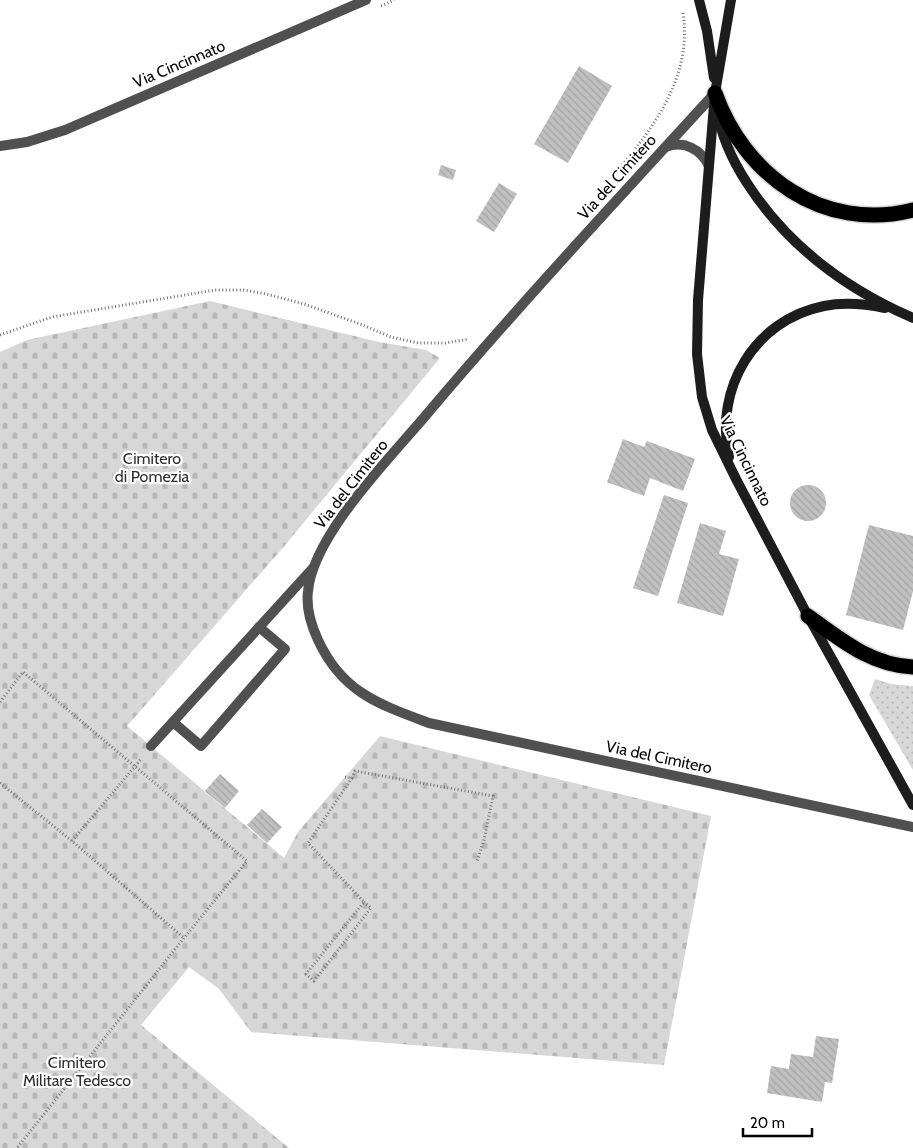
<svg xmlns="http://www.w3.org/2000/svg" width="913" height="1148" font-family="Cabin,sans-serif">
<style>
.grass{fill:url(#grass-dots)}
.cemetery{fill:url(#cemetery-stones)}
.building{fill:url(#building-back-hatch)}
.lines{fill:none;stroke-linecap:round;stroke-linejoin:round}
.highway-casing{stroke:#dbdbdb;stroke-width:18}
.path{stroke:#727272;stroke-width:3;stroke-dasharray:1 2.5;stroke-linecap:butt}
.lane{stroke:#505050;stroke-width:10}
.street{stroke:#505050;stroke-width:10}
.secondary{stroke:#1d1d1d;stroke-width:10}
.highway{stroke:#000;stroke-width:15}
.labels{text-anchor:middle;dominant-baseline:central;stroke-width:4.5;stroke-linejoin:round;paint-order:stroke}
.street-label{font-size:16px;fill:#000;stroke:#fff}
.park-label{font-size:16px;fill:#2e2e2e;stroke:#fff}
</style>
<defs>
<pattern id="grass-dots" width="8" height="8" patternUnits="userSpaceOnUse" patternTransform="scale(1.25)"><rect width="8" height="8" fill="#d7d7d7"/><path d="M2 2h.1M6 6h.1" fill="none" stroke="#b7b7b7" stroke-width="1.8" stroke-linecap="round"/></pattern>
<pattern id="cemetery-stones" width="16" height="16" patternUnits="userSpaceOnUse" patternTransform="scale(1.25)"><rect width="16" height="16" fill="#d7d7d7"/><path d="M2 7V4a2 2 0 0 1 4 0v3zM10 15v-3a2 2 0 0 1 4 0v3z" fill="#b7b7b7"/></pattern>
<pattern id="building-back-hatch" width="6" height="6" patternUnits="userSpaceOnUse" patternTransform="scale(1.25)"><rect width="6" height="6" fill="#c0c0c0"/><path d="M-1 5l2 2M0 0l6 6M5-1l2 2" fill="none" stroke="#a3a3a3"/></pattern>
</defs>
<rect width="100%" height="100%" fill="#fff"/>
<path class="grass" d="M 875,679 L 891,684 L 913,686 L 913,770 L 869,695 Z"/>
<path class="cemetery" d="M 210,301 L 379,342 L 426,350 L 440,358 L 281,550 L 127,726 L 284,858 L 298,832 L 380,736 L 711,816 L 664,1065 L 251,1032 L 219,989 L 189,967 L 141,1025 L 289,1148 L 0,1148 L 0,352 L 27,340 Z"/>
<g class="building">
<path d="M 579,66 L 612,86 L 568,163 L 534,144 Z"/>
<path d="M 441,165 L 456,170 L 453,180 L 438,175 Z"/>
<path d="M 499,183 L 517,194 L 494,232 L 476,221 Z"/>
<path d="M 623,439 L 644,447 L 647,441 L 695,459 L 683,491 L 650,478 L 644,496 L 607,482 Z"/>
<circle cx="808" cy="503" r="18"/>
<path d="M 664,495 L 688,503 L 658,596 L 633,588 Z"/>
<path d="M 700,523 L 726,531 L 719,554 L 739,559 L 723,616 L 677,603 Z"/>
<path d="M 869,525 L 913,536 L 913,591 L 903,630 L 846,615 Z"/>
<path d="M 220,774 L 239,791 L 225,808 L 205,791 Z"/>
<path d="M 262,809 L 282,827 L 267,843 L 247,825 Z"/>
<path d="M 816,1036 L 839,1039 L 832,1083 L 825,1082 L 822,1102 L 767,1093 L 771,1066 L 789,1069 L 791,1054 L 813,1057 Z"/>
</g>
<g class="lines">
<defs>
<g id="highway">
<path d="M 715,93 C 744,175 823,233 913,210"/>
<path d="M 808,616 C 841,640 871,665 913,667"/>
</g>
</defs>
<use href="#highway" class="highway-casing"/>
<g class="path">
<path d="M 381,6 L 394,0"/>
<path d="M 602,189 C 644,140 694,83 683,13"/>
<path d="M 0,335 L 52,317 L 215,290 L 244,290 L 266,294 L 304,304 L 360,324 L 391,337 L 418,343 L 445,343 L 469,339"/>
<path d="M 0,702 L 23,672 L 247,861 L 184,938 L 17,1148"/>
<path d="M 345,777 L 352,778 L 355,771 L 493,796 L 484,840 L 477,861"/>
<path d="M 352,778 L 308,843 L 364,902 L 306,974 L 314,981 L 371,908 L 364,902"/>
<path d="M 0,783 L 72,841 L 184,938"/>
<path d="M 72,841 L 142,758"/>
</g>
<g class="lane">
<path d="M 173,722 L 201,746 L 285,649 L 259,627"/>
<path d="M 151,746 L 313,568"/>
</g>
<g class="street">
<path d="M 715,93 C 618,199 520,304 427,414 C 391,457 313,535 308,591 C 306,607 311,625 318,640 C 342,692 378,704 429,723 L 913,827"/>
<path d="M 0,146 L 27,142 L 65,130 L 366,0"/>
<path d="M 666,147 C 683,140 701,149 709,166"/>
</g>
<g class="secondary">
<path d="M 699,0 L 707,31 L 714,78"/>
<path d="M 731,0 L 715,93 L 698,300 L 697,354 L 702,397 L 712,430 L 736,479 L 808,616 L 913,805"/>
<path d="M 717,109 C 721,137 732,160 747,183 C 787,245 846,289 913,318"/>
<path d="M 729,457 C 714,389 754,320 824,306 C 843,302 866,304 885,308"/>
</g>
<use href="#highway" class="highway"/>
</g>
<g class="labels">
<g class="street-label">
<text transform="translate(179 64) rotate(-23)">Via Cincinnato</text>
<text transform="translate(617 177) rotate(-48)">Via del Cimitero</text>
<text transform="translate(746 461) rotate(64)">Via Cincinnato</text>
<text transform="translate(351 484) rotate(-52)">Via del Cimitero</text>
<text transform="translate(659 757) rotate(12)">Via del Cimitero</text>
</g>
<g class="park-label">
<text x="152" y="458">Cimitero<tspan x="152" dy="18">di Pomezia</tspan></text>
<text x="77" y="1062">Cimitero<tspan x="77" dy="18">Militare Tedesco</tspan></text>
</g>
</g>
<path d="M743 1128v8h69v-8" fill="none" stroke="#000000" stroke-width="2.5"/>
<text x="750" y="1128" font-size="15" fill="#000000" stroke="#ffffff" stroke-width="4" paint-order="stroke">20 m</text>
</svg>
